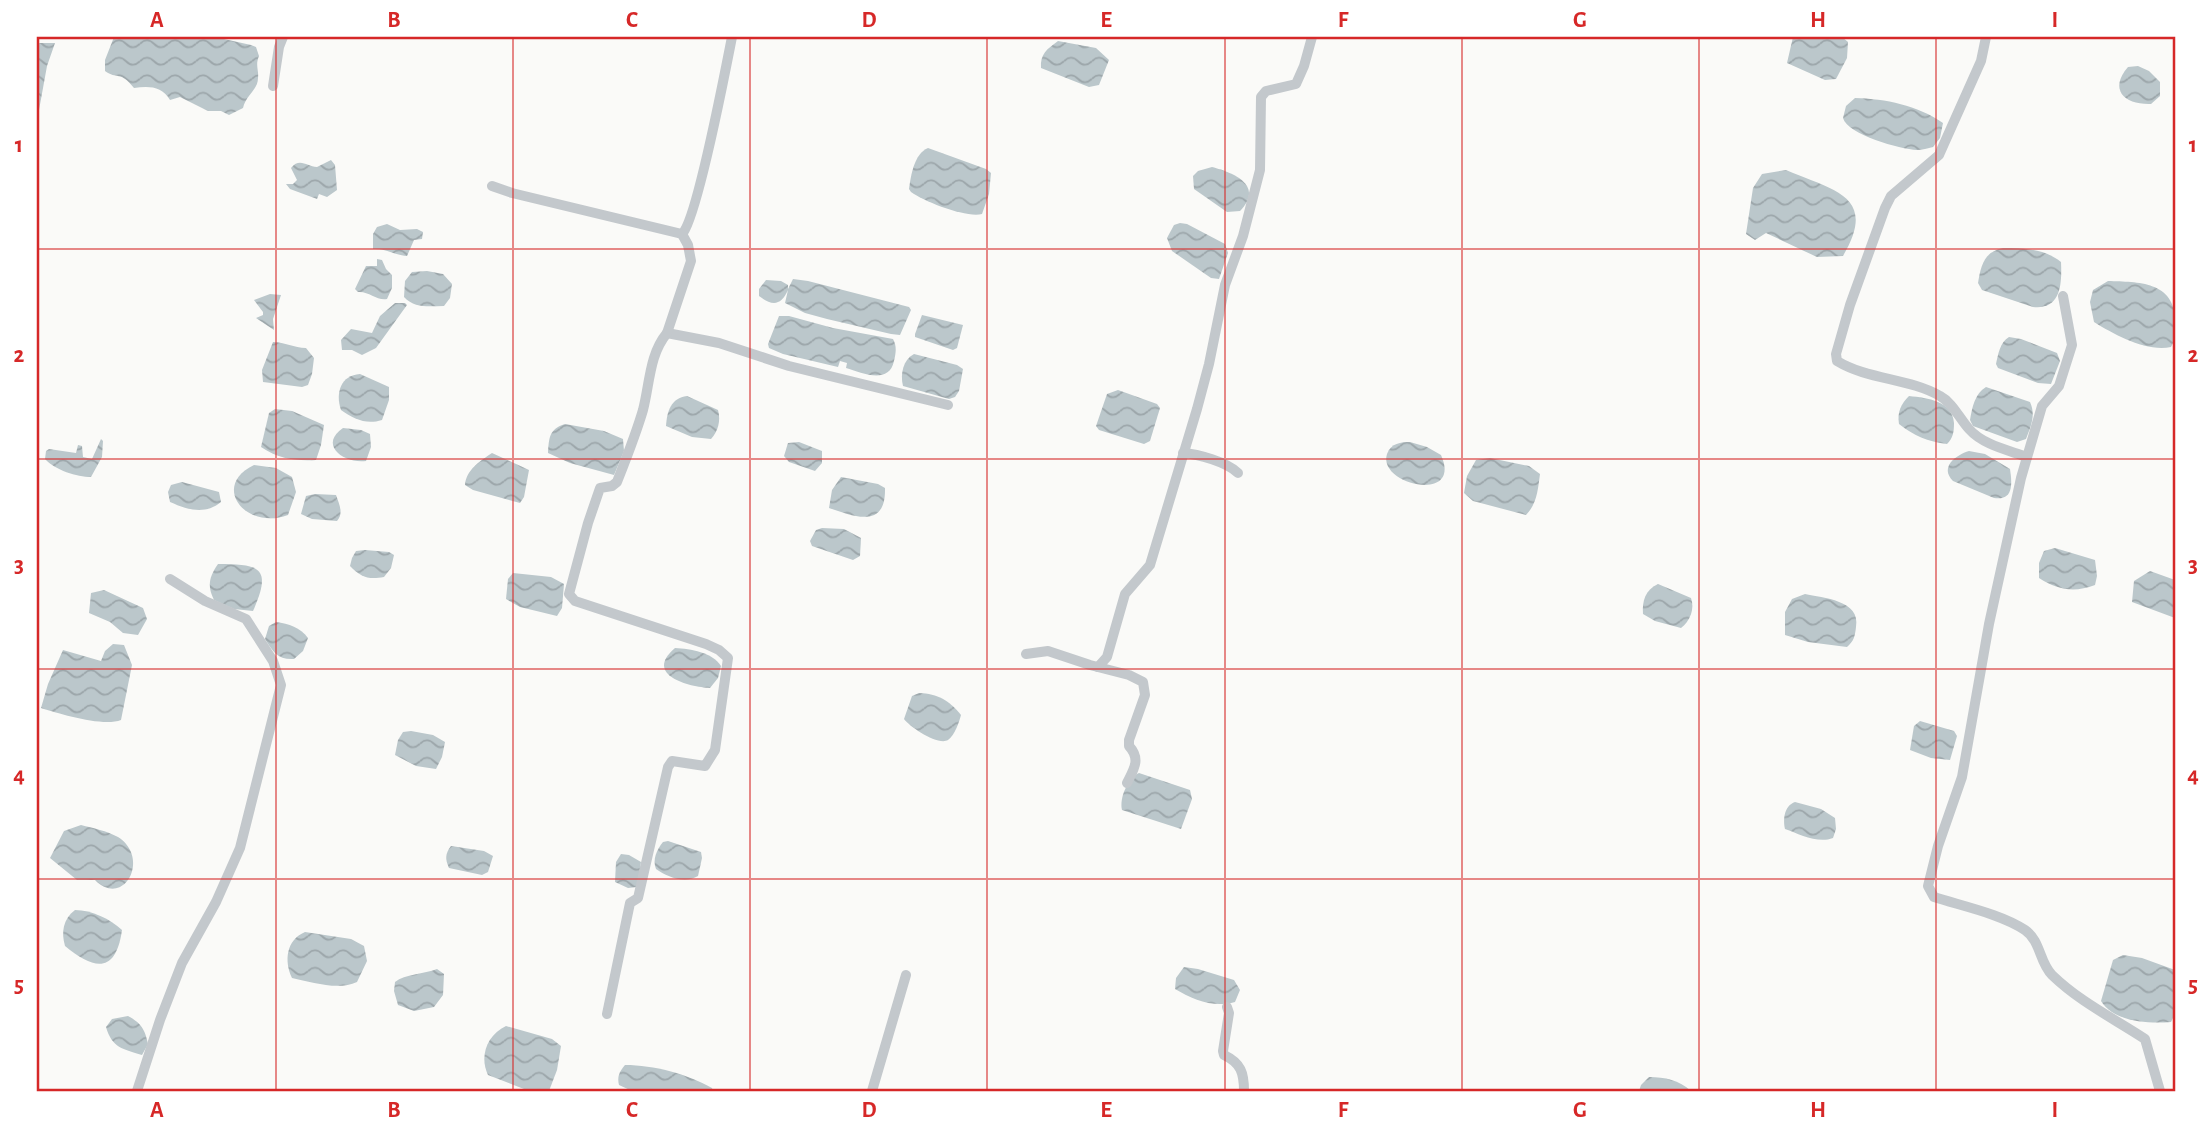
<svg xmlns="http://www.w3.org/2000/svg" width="2212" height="1128" font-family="'Alegreya Sans',sans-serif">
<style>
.water{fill:url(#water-waves)}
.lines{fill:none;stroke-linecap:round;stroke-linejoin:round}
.minor{stroke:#c3c8cc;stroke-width:10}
.grid{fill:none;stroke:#d62828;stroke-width:2;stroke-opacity:0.55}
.neatline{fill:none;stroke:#d62828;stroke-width:2.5}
.grid-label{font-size:23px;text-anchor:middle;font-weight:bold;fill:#d62828}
</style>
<defs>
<pattern id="water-waves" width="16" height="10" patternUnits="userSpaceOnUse" patternTransform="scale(1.75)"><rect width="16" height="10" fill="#bbc7cb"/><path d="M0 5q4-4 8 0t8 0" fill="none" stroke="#9ca6aa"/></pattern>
</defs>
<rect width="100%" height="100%" fill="#fafaf8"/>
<g class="water">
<path d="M 114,37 L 215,37 L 251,45 L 256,47 L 259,56 C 255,65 259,70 258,78 C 258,90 246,95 243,108 L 229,115 L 221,111 L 208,111 L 180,97 L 170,100 C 162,86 149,86 134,88 C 120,70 117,80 105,71 L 105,60 Z"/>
<path d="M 1793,37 L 1842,37 L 1848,42 L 1847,58 L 1836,79 L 1825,80 L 1787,63 Z"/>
<path d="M 1058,41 L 1096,48 L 1109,60 L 1099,85 L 1089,87 L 1041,68 C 1040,54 1047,49 1058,41 Z"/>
<path d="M 37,43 L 55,43 L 47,66 L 39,110 L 37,110 Z"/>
<path d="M 2138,66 L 2149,71 L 2160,82 L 2160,96 L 2151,104 C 2125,105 2108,90 2128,67 Z"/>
<path d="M 1855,98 C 1886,99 1917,105 1943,123 L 1940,138 L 1933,147 C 1928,148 1922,150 1917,150 C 1900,149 1848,135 1843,118 L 1846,106 Z"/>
<path d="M 928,148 L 986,169 L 991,173 L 989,194 L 982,214 C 966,218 925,202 911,192 L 909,189 C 911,175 914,154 928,148 Z"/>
<path d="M 331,160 L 335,165 L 337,190 L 327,197 L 319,194 L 317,199 L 290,189 L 286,184 L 293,184 L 297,180 L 291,168 C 300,157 307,167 317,167 Z"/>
<path d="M 1212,167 C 1235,173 1264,186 1240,211 L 1227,212 L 1194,189 L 1193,176 L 1198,171 Z"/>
<path d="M 1786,170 C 1832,190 1879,195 1843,256 L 1817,257 L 1766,233 L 1755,240 L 1746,234 L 1753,188 L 1762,174 Z"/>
<path d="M 1180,223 L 1187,224 L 1225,244 L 1228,253 L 1219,279 L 1211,278 L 1172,251 L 1167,238 L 1174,225 Z"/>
<path d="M 387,224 L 400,230 L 417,229 L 423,232 L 422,239 L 414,240 L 407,256 C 394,255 386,248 373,249 L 373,234 L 377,227 Z"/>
<path d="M 2003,248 C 2023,248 2045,249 2061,262 C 2062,284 2061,310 2033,307 L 1982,290 L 1978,283 C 1981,265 1984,252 2003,248 Z"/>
<path d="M 377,259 L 382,260 L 386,269 L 392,275 L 392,288 L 387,299 C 377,301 369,291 358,292 L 355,289 L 366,266 L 377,266 Z"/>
<path d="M 427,271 L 443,274 L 452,284 L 450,298 L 444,306 C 430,306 415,309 404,297 L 405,281 L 412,272 Z"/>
<path d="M 793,279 L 808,281 L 909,307 L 911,310 L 900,335 L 891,334 L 827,319 L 805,313 L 785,303 L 788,290 C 781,306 772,306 759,296 L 759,289 L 766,280 L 781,281 L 788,285 L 788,289 Z"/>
<path d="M 2108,281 C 2138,282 2175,281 2175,321 C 2175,331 2176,339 2171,347 C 2146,352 2115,335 2094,322 L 2090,302 L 2093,290 Z"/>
<path d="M 270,294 L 281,295 L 273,319 L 274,330 L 256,318 L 263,315 L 263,312 L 254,300 Z"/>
<path d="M 395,303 L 405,303 L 407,305 L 376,348 L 362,355 L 352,350 L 342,350 L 341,340 L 351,329 L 372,333 L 380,316 Z"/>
<path d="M 922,315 L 963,325 L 957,348 L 953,350 L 915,337 L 915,334 Z"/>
<path d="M 779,316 L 789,316 L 833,328 L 893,339 C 897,346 896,353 894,361 C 889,385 862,373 846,368 L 847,363 L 840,361 L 838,367 L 783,354 L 769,348 L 768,344 Z"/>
<path d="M 2009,337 L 2021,339 L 2057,353 L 2060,361 L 2051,384 L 2038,383 L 1998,368 L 1996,364 C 1998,355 2000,342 2009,337 Z"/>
<path d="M 273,342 C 285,342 294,348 306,348 L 314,358 L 312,374 L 308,385 L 302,387 L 263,382 L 262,370 Z"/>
<path d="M 914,354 L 957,365 L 963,369 L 959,391 L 955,397 L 949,399 L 903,386 C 900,374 903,360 914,354 Z"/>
<path d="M 360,374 L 389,387 L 389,400 L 382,420 C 366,425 354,419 341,410 C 335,393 341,375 360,374 Z"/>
<path d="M 1986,387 L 2030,402 C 2036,415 2031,426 2026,439 L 2017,442 L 1973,426 L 1970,420 C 1972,408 1975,393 1986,387 Z"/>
<path d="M 1118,390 L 1157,404 L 1160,408 L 1150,441 L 1144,444 L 1099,430 L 1096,426 L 1107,394 Z"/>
<path d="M 687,396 L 718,410 C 721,421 718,431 711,439 L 692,437 L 666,426 C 667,411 671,398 687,396 Z"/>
<path d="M 1909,396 C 1928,398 1952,401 1954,423 C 1954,432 1953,438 1947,444 C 1928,442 1913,435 1899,424 C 1897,412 1901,404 1909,396 Z"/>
<path d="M 275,409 L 292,411 L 324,425 L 321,445 L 316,460 C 295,461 279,459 261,447 L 269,413 Z"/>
<path d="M 565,424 L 604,431 L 623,439 L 624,451 L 614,475 L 570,463 L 548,453 C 549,438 549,429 565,424 Z"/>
<path d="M 343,428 L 361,430 L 370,434 L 371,447 L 366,461 C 344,464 318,445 343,428 Z"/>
<path d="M 101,439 L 103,441 L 102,457 L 91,477 C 77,477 55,470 45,459 L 46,451 L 49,449 L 76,453 L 78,445 L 82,446 L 83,457 L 92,459 Z"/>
<path d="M 799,442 L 822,451 L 822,463 L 815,471 L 789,462 L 784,456 L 788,443 Z"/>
<path d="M 1410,442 L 1427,447 L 1441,455 C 1463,504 1377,485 1387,454 C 1391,443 1401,442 1410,442 Z"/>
<path d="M 1969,451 L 1985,454 L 2010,469 C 2012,483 2014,501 1994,498 L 1953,481 C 1939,467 1956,455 1969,451 Z"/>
<path d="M 492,453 L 529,470 L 524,497 L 520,503 L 473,490 L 465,485 C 466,470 480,461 492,453 Z"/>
<path d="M 1490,458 L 1529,466 L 1540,474 C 1538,489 1537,504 1526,515 L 1473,501 L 1464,493 L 1467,476 L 1476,460 Z"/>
<path d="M 254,465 L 276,468 L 292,477 L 296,492 L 288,515 C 246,531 210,486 254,465 Z"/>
<path d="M 841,477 L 878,484 L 885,488 C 886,529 855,517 829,508 L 832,490 Z"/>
<path d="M 182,482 L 219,492 L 221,502 C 205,515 188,510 170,502 L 168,492 L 171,485 Z"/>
<path d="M 315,494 L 336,495 C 339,504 344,513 337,521 L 312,519 L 301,514 L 306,496 Z"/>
<path d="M 822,528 L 844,529 L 861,538 L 860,556 L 853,560 L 812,546 L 810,541 L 816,530 Z"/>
<path d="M 2055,548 L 2095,560 L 2097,576 L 2095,585 C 2074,593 2058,590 2039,578 L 2039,563 L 2044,551 Z"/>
<path d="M 365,550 L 389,552 L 394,555 L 391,568 L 384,577 C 368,580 361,577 350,566 L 352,558 L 356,551 Z"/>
<path d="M 218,564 C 261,564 272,568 253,611 L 234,609 L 214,600 C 207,586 209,577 218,564 Z"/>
<path d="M 2150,571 L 2175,580 L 2175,618 L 2132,602 L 2134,581 Z"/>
<path d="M 513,573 L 551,577 L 564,584 L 562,608 L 557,616 L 520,607 L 506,599 L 508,579 Z"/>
<path d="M 1658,584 L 1691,598 C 1695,609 1690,621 1681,628 L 1655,621 L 1643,614 C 1642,601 1645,590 1658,584 Z"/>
<path d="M 104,590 L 143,608 L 147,619 L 138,635 L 123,633 L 110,622 L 89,613 L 91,593 Z"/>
<path d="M 1805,594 C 1823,598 1861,600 1856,627 C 1855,636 1854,641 1847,647 L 1808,642 L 1785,635 L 1785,612 L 1792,599 Z"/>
<path d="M 276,622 C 289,624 300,627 308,638 L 303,651 L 294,659 C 278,660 273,652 265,639 L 269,626 Z"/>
<path d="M 113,644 L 124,645 L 132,665 L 121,720 C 103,727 60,714 41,708 L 48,684 L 63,650 L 101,661 L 105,651 Z"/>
<path d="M 675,648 C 691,649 712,652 721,666 L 718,678 L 710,688 C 689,687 643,675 675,648 Z"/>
<path d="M 919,693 C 938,694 949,700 961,715 C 959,722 955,735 948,740 C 938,746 910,727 904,719 L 912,696 Z"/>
<path d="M 1920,721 L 1954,731 L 1957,736 L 1950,760 L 1931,758 L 1910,750 L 1914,726 Z"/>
<path d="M 411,731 L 433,735 L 445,742 L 442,757 L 436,769 L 416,766 L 395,755 L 398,740 L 403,732 Z"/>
<path d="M 1139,773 L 1190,790 L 1192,799 L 1181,829 L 1122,810 C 1119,798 1128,778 1139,773 Z"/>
<path d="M 1795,802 L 1821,809 L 1835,818 L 1836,829 L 1833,838 C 1818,844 1799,834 1785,829 C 1783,819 1784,806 1795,802 Z"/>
<path d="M 81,825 C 93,828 107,831 118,837 C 151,858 124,909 95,880 L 77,880 L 50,858 L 64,831 Z"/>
<path d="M 668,841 L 701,852 L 702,858 L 698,876 C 685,884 667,877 656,869 C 652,860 657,849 663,842 Z"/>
<path d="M 451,846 L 484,851 L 493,856 L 488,872 L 482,875 L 449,868 C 445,859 445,854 451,846 Z"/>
<path d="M 621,854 L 629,855 L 641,862 L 637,887 L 628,888 L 615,882 L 616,862 Z"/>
<path d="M 75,910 C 92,910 110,919 122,930 C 116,973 95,971 65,946 C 61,932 63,919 75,910 Z"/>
<path d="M 305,932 L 351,939 L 364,946 L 367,961 L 357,982 C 338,991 312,982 292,978 C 284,961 286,940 305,932 Z"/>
<path d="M 2123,955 L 2142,958 L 2175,970 L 2175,1014 L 2171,1022 C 2149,1024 2114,1022 2101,1001 L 2113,960 Z"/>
<path d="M 1184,967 L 1198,969 L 1234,980 L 1240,990 L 1235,1002 C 1213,1008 1194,1000 1175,989 L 1176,978 Z"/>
<path d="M 437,969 L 444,974 L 443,995 L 434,1007 L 414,1011 L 398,1005 L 394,991 L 395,982 C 405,974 424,974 437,969 Z"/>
<path d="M 128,1016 C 141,1023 145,1029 148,1044 L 142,1055 C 123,1049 112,1048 106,1027 L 112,1019 Z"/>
<path d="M 506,1026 L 552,1039 L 561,1046 L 557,1070 L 549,1091 L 529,1091 L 488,1075 C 479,1056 487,1035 506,1026 Z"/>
<path d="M 625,1065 C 654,1065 687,1074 712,1088 L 713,1091 L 632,1091 L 619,1085 C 617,1077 619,1072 625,1065 Z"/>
<path d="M 1649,1077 C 1665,1077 1679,1080 1691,1091 L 1639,1091 L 1641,1085 Z"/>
</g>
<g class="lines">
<g class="minor">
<path d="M 1986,37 L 1981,61 L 1939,155 L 1891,196 L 1885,208 L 1850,305 L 1836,354 L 1837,361 C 1868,380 1909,378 1940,396 C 1953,403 1959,418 1969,429 C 1983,445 2008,450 2027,457"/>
<path d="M 273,86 L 279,47 L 283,37"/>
<path d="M 492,186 L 512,193 L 682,234 C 697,220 726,67 732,37"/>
<path d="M 2063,296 L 2072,345 L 2059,386 L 2042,406 L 2021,478 L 1989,624 L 1962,777 L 1938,846 L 1928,886 L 1934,897 C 1962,906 2001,914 2025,930 C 2041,941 2039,962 2052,975 C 2080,1002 2113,1018 2145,1039 L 2160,1091"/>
<path d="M 667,333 L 719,343 L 789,366 L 948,405"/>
<path d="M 1183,453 C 1198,454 1227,462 1238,473"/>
<path d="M 1026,654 L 1048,651 L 1090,665 L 1129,675 L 1143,682 L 1145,695 L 1129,740 L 1129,746 C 1141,759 1134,769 1127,783"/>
<path d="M 1098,667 L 1107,657 L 1125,594 L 1150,565 L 1197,409 L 1209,364 L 1225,285 L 1243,236 L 1260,170 L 1261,97 L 1266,91 L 1296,84 L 1304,66 L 1312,37"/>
<path d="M 1227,1007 L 1229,1013 L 1223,1051 L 1224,1055 C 1241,1063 1244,1073 1244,1091"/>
<path d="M 607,1014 L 630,903 L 638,898 L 668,767 L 672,761 L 705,766 L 715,750 L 728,658 L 719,650 L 706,644 L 575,601 L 569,594 L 588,523 L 600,488 L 612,486 L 617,482 C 626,459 636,434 643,410 C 650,383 649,355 667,333 L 691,261 L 688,245 L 682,234"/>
<path d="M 137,1091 L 160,1020 L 182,963 L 216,902 L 240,848 L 281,685 L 273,661 L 246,619 L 205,601 L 170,579"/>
<path d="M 872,1091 L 906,975"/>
</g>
</g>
<path class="grid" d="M 276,37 L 276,1091M 513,37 L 513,1091M 750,37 L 750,1091M 987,37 L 987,1091M 1225,37 L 1225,1091M 1462,37 L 1462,1091M 1699,37 L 1699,1091M 1936,37 L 1936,1091M 37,249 L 2175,249M 37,459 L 2175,459M 37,669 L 2175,669M 37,879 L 2175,879"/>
<rect width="2212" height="1128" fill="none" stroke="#ffffff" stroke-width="77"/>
<rect x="38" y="38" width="2136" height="1052" class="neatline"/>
<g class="grid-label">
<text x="157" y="27">A</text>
<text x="394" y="27">B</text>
<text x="632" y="27">C</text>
<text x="869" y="27">D</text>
<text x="1106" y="27">E</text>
<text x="1343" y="27">F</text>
<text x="1580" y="27">G</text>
<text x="1818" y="27">H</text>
<text x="2055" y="27">I</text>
<text x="19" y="152">1</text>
<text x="2193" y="152">1</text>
<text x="19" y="362">2</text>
<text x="2193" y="362">2</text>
<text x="19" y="572">3</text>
<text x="2193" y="572">3</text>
<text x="19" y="782">4</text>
<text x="2193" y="782">4</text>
<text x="19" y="992">5</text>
<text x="2193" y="992">5</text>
<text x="157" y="1117">A</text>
<text x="394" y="1117">B</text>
<text x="632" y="1117">C</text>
<text x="869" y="1117">D</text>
<text x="1106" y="1117">E</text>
<text x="1343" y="1117">F</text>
<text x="1580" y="1117">G</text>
<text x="1818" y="1117">H</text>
<text x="2055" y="1117">I</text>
</g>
</svg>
